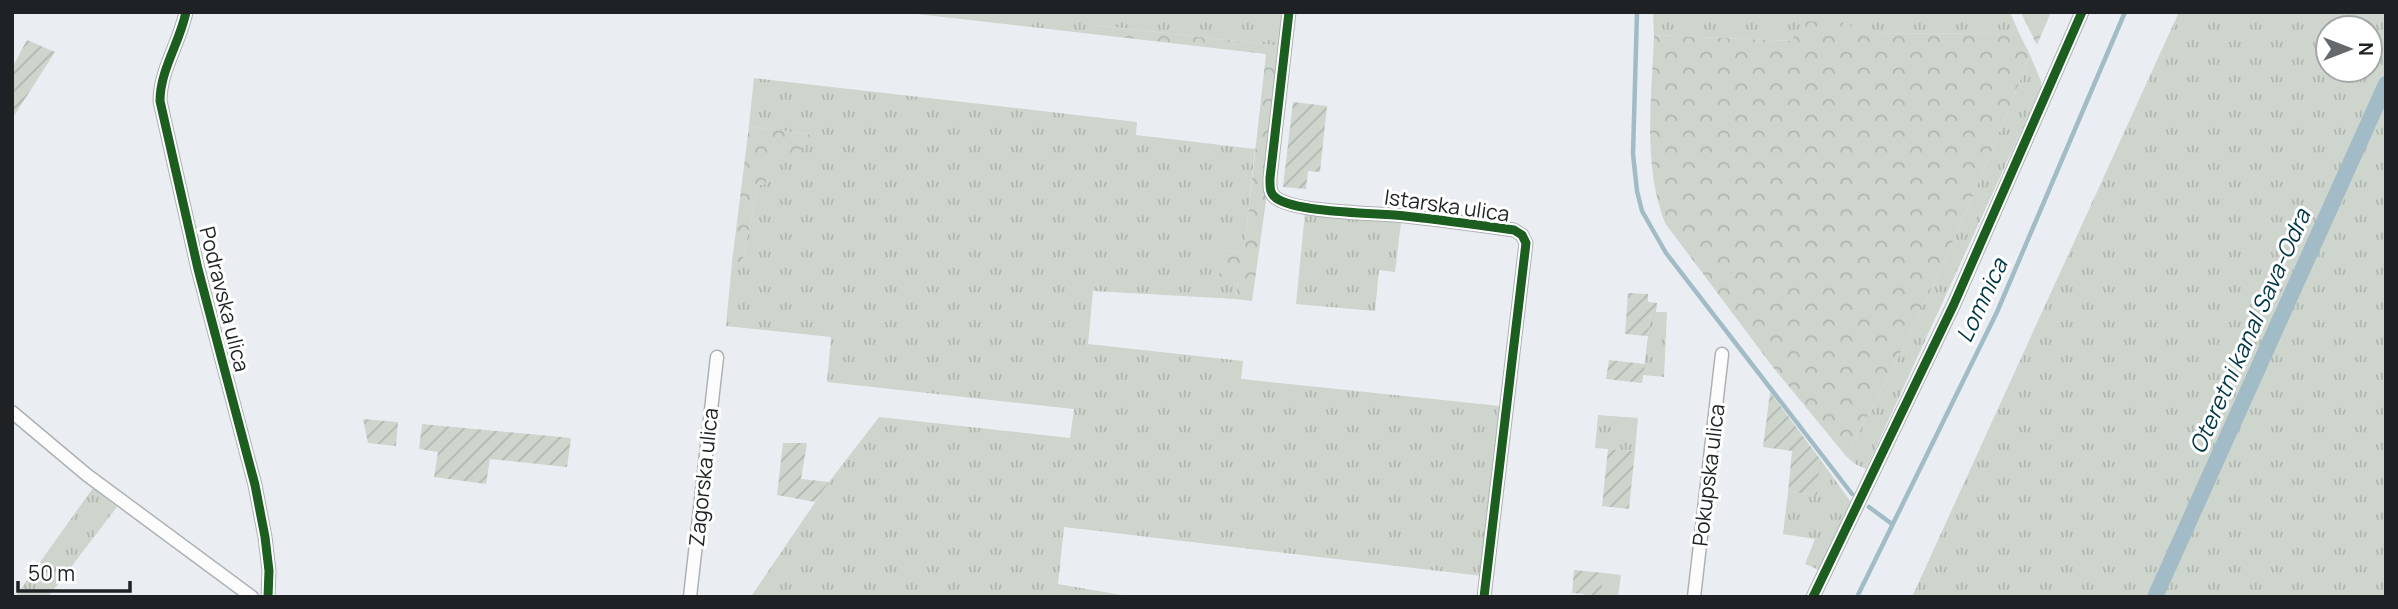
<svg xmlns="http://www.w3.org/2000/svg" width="2398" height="609" font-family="Manrope,sans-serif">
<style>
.grass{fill:url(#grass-tufts);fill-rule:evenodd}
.forest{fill:url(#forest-crowns)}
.garden{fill:url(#garden-furrows)}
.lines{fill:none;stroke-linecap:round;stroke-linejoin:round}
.stream{stroke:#a1bcc6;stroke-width:4.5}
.canal{stroke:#a1bcc6;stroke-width:16}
.street-casing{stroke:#aeb1b4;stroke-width:15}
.street{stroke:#fcfcfd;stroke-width:12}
.cycleway-casing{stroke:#fff;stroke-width:13}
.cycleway{stroke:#1b5e20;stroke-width:9}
.labels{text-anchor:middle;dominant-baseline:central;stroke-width:6;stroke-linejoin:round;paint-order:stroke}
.street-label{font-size:21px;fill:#1f2224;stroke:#fff}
.water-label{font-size:23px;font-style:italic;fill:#003746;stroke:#fff}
</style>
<defs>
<pattern id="grass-tufts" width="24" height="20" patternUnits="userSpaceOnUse" patternTransform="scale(1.75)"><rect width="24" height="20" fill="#cdd5cd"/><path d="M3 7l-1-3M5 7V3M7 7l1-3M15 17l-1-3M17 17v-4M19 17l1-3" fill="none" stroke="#b0b7b0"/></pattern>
<pattern id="forest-crowns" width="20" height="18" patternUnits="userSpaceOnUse" patternTransform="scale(1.75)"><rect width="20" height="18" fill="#cdd5cd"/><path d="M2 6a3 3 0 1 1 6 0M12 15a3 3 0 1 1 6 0" fill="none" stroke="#b0b7b0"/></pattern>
<pattern id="garden-furrows" width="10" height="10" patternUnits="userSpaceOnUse" patternTransform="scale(1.75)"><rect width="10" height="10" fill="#cdd5cd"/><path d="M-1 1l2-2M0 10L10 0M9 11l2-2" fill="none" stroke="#b0b7b0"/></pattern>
</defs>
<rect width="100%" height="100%" fill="#eaeef2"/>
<g class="grass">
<path d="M 899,12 L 1285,12 L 1281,46 L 1094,25 L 1092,34 Z"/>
<path d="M 1653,12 L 2010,12 L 2019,33 L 1861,34 L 1804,21 L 1804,35 L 1794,41 L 1654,35 Z"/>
<path d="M 2179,12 L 2386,12 L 2386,597 L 1912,597 ZM 2328,28 L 2370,28 L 2370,70 L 2328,70 Z"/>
<path d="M 2030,55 L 2041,81 L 2041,88 L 1866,469 L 1855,464 L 1846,456 C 1918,328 1977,192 2030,55 Z"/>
<path d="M 754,78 L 1137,122 L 1136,135 L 1255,149 L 1244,252 L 1221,250 L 1238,279 L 1236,299 L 1093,291 L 1088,344 L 1243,361 L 1241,379 L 1500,406 L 1482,576 L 1064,527 L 1058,584 L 1133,597 L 756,597 L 752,595 L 829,482 L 879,417 L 1070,438 L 1074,409 L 827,382 L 831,337 L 726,326 L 732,262 L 742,263 L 758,185 L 766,184 L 768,160 L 811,135 L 749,126 Z"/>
<path d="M 1305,213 L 1401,222 L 1395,272 L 1379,270 L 1375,311 L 1296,304 Z"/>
<path d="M 1651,312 L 1667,312 L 1664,377 L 1643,375 Z"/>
<path d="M 1598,415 L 1638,418 L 1635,451 L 1595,448 Z"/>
<path d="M 1820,459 L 1851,502 L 1819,570 L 1805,564 L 1815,539 L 1783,534 L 1788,492 L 1816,495 Z"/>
<path d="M 93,488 L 117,507 L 48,597 L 15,597 Z"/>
<path d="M 1604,573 L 1621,575 L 1618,597 L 1601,597 Z"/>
</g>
<g class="forest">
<path d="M 2021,12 L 2051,12 L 2037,45 L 2022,15 Z"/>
<path d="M 1804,21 L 1849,23 L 1862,34 L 2019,33 L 2030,55 C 1977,192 1918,328 1846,456 L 1772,366 L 1665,223 C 1642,164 1652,98 1654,35 L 1793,41 L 1794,35 L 1804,35 Z"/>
<path d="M 1093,25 L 1281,46 L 1266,201 L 1252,301 L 1236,299 L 1238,279 L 1219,276 L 1221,250 L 1244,252 L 1266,54 L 1092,34 Z"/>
<path d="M 749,126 L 811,135 L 791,162 L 769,160 L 766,184 L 758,185 L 742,263 L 732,262 Z"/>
</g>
<g class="garden">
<path d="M 27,40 L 55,52 L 12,119 L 12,68 Z"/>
<path d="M 1293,102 L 1327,106 L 1320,172 L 1308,171 L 1306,189 L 1283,187 Z"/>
<path d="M 1628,293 L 1648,294 L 1648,302 L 1657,303 L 1656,312 L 1651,312 L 1648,336 L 1625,334 Z"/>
<path d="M 1609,360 L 1645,364 L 1642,383 L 1606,379 Z"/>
<path d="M 1770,392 L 1820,459 L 1817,495 L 1788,492 L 1792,451 L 1763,447 Z"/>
<path d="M 363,419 L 398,422 L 396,446 L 368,443 Z"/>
<path d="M 422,424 L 571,438 L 567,467 L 490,459 L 486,484 L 434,477 L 438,452 L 419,449 Z"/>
<path d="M 783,443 L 807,443 L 801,479 L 829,482 L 815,502 L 777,495 Z"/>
<path d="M 1608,449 L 1635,451 L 1629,509 L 1602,506 Z"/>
<path d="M 1574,570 L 1604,573 L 1601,597 L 1584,597 L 1584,594 L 1572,593 Z"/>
</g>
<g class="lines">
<g class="stream">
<path d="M 1637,12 L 1633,154 L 1637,191 L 1642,211 L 1666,253 L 1852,494"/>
<path d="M 1869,507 L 1892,524"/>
<path d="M 1857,597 L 1997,312 L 2125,12"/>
</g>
<path class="canal" d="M 2155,597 L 2386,84"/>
<defs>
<g id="street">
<path d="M 186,12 C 180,42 160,70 160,101 L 198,269 L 255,485 L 265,537 L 269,571 L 268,597"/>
<path d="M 1289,12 L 1270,178 C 1270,186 1269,193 1276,198 C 1297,213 1377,213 1405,216 C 1441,220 1478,225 1514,230 L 1522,235 L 1526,243 L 1484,597"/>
<path d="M 12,412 L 87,475 L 252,597"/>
<path d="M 690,597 L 717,357"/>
<path d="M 1694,597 L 1722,354"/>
<path d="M 1813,597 L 1954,304 L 2082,12"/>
</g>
</defs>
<use href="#street" class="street-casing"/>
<use href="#street" class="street"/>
<defs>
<g id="cycleway">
<path d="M 186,12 C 180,42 160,70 160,101 L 198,269 L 255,485 L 265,537 L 269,571 L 268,597"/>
<path d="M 1289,12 L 1270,178 C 1270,186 1269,193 1276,198 C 1297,213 1377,213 1405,216 C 1441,220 1478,225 1514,230 L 1522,235 L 1526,243 L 1484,597"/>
<path d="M 1813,597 L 1954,304 L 2082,12"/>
</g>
</defs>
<use href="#cycleway" class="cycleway-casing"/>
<use href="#cycleway" class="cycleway"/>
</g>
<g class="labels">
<g class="street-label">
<text transform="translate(1447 205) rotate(8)">Istarska ulica</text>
<text transform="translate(225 299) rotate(76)">Podravska ulica</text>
<text transform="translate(1708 475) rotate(-83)">Pokupska ulica</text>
<text transform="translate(703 477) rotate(-84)">Zagorska ulica</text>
</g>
<g class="water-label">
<text transform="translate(1981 300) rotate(-65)">Lomnica</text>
<text transform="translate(2249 331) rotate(-66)">Oteretni kanal Sava-Odra</text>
</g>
</g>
<rect width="2398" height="609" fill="none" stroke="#1f2224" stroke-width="28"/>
<g transform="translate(2349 49) rotate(90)"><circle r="33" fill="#ffffff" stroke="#a5a7a7" stroke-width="2"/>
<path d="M0-5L12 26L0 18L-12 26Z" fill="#66696c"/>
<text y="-10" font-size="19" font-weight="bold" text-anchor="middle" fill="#1f2224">N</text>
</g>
<path d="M18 581v10h112v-10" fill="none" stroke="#1f2224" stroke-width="3.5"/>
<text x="28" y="581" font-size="21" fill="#1f2224" stroke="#ffffff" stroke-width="5" paint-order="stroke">50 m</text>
</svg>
